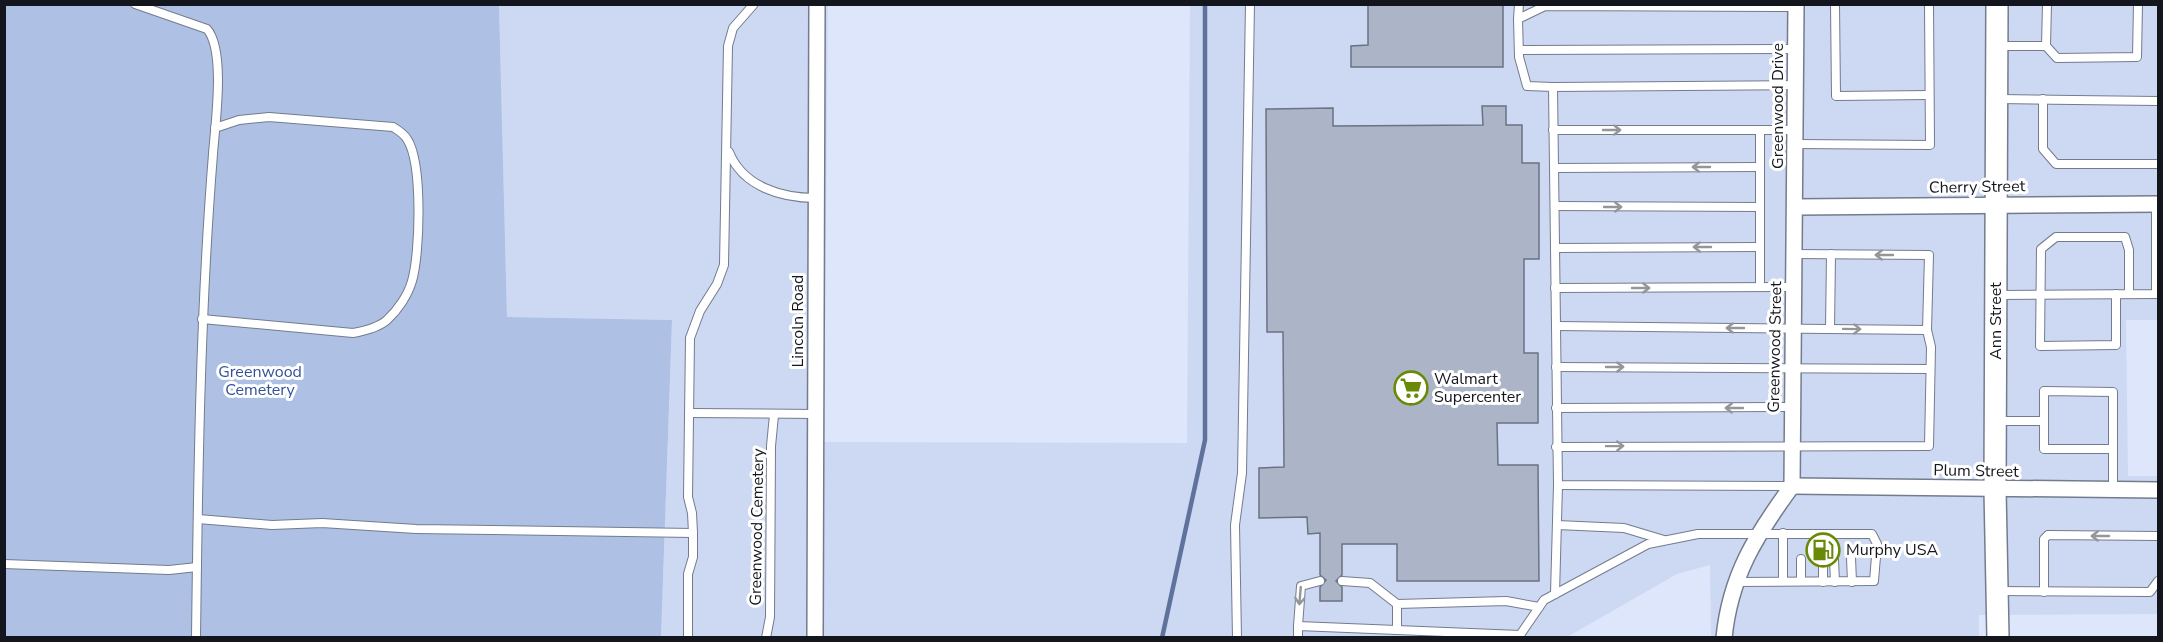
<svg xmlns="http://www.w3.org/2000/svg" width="2163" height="642" font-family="'Nunito Sans',sans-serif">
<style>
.built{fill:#cdd9f3}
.green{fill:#afc0e5}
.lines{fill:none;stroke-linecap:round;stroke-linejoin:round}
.stream{stroke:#5f729c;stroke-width:4.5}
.building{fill:#acb5c8;stroke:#6a7283;stroke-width:1.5}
.service-casing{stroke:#737c8d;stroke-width:10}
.minor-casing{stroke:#737c8d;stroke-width:18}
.secondary-casing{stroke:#737c8d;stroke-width:24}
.service{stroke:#fff;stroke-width:8}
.minor{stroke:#fff;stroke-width:15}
.secondary{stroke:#fff;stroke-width:21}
.oneway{stroke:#959699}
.labels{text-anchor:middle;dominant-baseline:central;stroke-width:6;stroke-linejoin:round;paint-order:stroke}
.street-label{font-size:16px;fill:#13161d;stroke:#fff}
.park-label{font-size:16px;fill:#345198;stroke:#fff}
.poi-label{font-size:16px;fill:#13161d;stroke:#fff;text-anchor:start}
</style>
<rect width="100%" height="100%" fill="#dde6fa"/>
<path class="built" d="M 499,5 L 828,5 L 824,442 L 1187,443 L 1190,5 L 2158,5 L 2158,320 L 2126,320 L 2128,476 L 2158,476 L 2158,614 L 1979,615 L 1979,637 L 1711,637 L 1710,565 L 1677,574 L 1567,637 L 661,637 L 672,320 L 507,317 Z"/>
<path class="green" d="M 4,5 L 499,5 L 507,317 L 672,320 L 661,637 L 5,637 Z"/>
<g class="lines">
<path class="stream" d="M 1162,638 L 1205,440 L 1205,4"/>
</g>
<g class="building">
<path d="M 1368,4 L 1503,4 L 1503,67 L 1351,67 L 1351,46 L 1368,45 Z"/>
<path d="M 1482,106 L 1506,106 L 1506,125 L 1522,125 L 1522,163 L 1539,163 L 1539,259 L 1524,259 L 1524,353 L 1538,353 L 1538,423 L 1497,423 L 1498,465 L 1538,465 L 1539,581 L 1397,581 L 1397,544 L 1342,544 L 1342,575 L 1336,581 L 1342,587 L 1342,601 L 1320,601 L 1320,587 L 1326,580 L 1320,575 L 1320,533 L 1308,534 L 1307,517 L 1259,518 L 1259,468 L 1284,467 L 1283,332 L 1267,332 L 1266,109 L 1333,108 L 1333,126 L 1483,125 Z"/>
</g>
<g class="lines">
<defs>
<g id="service">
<path d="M 135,4 L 207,29 C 226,51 215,125 213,154 C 200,315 198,476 196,638"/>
<path d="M 1835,4 L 1836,96 L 1929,95"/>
<path d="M 2047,4 L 2046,46 L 2057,58 L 2137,57 L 2138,4"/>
<path d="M 1518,19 L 1519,4"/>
<path d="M 1999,46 L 2046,46"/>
<path d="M 1519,50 L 1796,49"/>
<path d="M 1553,87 L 1796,85"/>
<path d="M 1999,99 L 2158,101"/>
<path d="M 2043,99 L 2043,149 L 2056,164 L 2158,164"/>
<path d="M 1553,130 L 1796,130"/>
<path d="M 1760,130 L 1760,287"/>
<path d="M 1796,144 L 1930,145 L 1929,4"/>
<path d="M 729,152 C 743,187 782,198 816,198"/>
<path d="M 1554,168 L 1760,167"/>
<path d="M 1555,206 L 1760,207"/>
<path d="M 1555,248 L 1760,247"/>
<path d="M 1555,288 L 1794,287"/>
<path d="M 2116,294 L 2116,345 L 2040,346 L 2041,249 L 2056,237 L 2125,237 L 2129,250 L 2129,294"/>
<path d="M 1997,295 L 2156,294 L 2156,204"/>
<path d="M 202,319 L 353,333 C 364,331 378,328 387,320 C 398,310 408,295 412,281 C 420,254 423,163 407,139 C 404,134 398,130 393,127 L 269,117 L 239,120 L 215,128"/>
<path d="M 1556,326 L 1927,330 L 1929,255 L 1794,254"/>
<path d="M 1830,329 L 1831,254"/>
<path d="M 1556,367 L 1930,369"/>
<path d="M 1556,408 L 1793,407"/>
<path d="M 689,413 L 816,414"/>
<path d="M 1997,421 L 2044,421"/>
<path d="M 1556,447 L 1929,446 L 1931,347 L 1927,330"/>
<path d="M 2113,449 L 2044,449 L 2044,391 L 2113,392 L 2113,490"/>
<path d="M 1791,486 L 1558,485 L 1553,87 L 1527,86 L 1519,57 L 1518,19 L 1545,6 L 1796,7"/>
<path d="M 198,519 L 272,525 L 322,523 L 416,529 L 693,533"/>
<path d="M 1557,525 L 1624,528 L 1664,540"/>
<path d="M 1851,558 L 1852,582"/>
<path d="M 1823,560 L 1823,582"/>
<path d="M 1834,560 L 1835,582"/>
<path d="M 4,564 L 169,570 L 197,567"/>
<path d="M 1342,581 L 1370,583 L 1397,604"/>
<path d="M 1783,581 L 1783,533"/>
<path d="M 1801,581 L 1801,559"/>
<path d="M 1997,591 L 2150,592 L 2158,581"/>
<path d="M 2044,592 L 2044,539 L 2048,535 L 2158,536"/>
<path d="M 1555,594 L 1558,485"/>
<path d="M 1298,626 L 1301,586 L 1320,581"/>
<path d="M 1397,630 L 1397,604 L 1506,601 L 1539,607"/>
<path d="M 688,638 L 688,574 L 693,557 L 693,533 L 692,513 L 688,497 L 690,338 L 700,311 L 717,284 L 724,265 L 728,46 L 733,28 L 754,4"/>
<path d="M 766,638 L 770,617 L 771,446 L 774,415"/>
<path d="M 1237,638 L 1235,525 L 1242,473 L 1250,4"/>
<path d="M 1298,638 L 1298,626 L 1520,635"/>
<path d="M 1518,638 L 1544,600 L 1648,544 L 1698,534 L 1872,534 L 1877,544 L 1874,581 L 1736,582"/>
</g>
<g id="minor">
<path d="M 1796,207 L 2158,204"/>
<path d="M 1792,486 L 1796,4"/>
<path d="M 1792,486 L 2158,490"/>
<path d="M 815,638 L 817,4"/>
<path d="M 1724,638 C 1730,576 1756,535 1792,486"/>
</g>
<path id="secondary" d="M 1997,4 L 1995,489 L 1998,638"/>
</defs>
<use href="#service" class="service-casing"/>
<use href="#minor" class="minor-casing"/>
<use href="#secondary" class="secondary-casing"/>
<use href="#service" class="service"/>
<use href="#minor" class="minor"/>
<use href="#secondary" class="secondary"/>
</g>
<defs><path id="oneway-shaft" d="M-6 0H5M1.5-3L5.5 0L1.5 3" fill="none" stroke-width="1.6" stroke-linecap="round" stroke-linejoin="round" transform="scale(1.5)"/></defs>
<g class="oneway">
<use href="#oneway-shaft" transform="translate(1612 130)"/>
<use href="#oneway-shaft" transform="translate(1701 167) rotate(180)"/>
<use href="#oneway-shaft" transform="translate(1613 207)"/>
<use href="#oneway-shaft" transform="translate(1702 247) rotate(180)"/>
<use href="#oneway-shaft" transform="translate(1884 255) rotate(-180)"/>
<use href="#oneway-shaft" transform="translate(1641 288)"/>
<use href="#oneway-shaft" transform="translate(1735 328) rotate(-180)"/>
<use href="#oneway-shaft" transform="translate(1852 329) rotate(1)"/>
<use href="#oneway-shaft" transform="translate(1615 367)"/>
<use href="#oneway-shaft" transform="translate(1734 408) rotate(180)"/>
<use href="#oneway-shaft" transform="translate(1615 446) rotate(-1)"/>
<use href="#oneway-shaft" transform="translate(2100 536) rotate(-180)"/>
<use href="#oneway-shaft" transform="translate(1300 596) rotate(95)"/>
</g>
<defs>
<symbol id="supermarket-ring" viewBox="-11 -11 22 22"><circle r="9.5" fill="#fff" stroke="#6a8906" stroke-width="1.5"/><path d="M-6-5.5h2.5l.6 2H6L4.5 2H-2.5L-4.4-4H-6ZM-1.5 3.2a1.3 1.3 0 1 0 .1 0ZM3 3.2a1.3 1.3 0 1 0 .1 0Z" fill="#6a8906"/></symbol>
<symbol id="fuel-ring" viewBox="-11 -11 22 22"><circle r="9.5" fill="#fff" stroke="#6a8906" stroke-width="1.5"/><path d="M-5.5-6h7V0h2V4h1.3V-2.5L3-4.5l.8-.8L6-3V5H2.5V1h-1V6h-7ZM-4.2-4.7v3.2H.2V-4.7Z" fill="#6a8906"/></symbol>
</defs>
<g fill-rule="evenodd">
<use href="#supermarket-ring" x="1392" y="369" width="38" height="38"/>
<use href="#fuel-ring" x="1804" y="531" width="38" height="38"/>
</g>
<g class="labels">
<g class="street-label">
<text transform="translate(1778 106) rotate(-90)">Greenwood Drive</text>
<text transform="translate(1977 187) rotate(-1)">Cherry Street</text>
<text transform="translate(798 321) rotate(-90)">Lincoln Road</text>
<text transform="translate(1996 321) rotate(-90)">Ann Street</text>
<text transform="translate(1775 347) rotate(-89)">Greenwood Street</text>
<text transform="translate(1976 471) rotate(1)">Plum Street</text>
<text transform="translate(757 527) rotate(-89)">Greenwood Cemetery</text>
</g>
<g class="park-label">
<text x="260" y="372">Greenwood<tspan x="260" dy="18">Cemetery</tspan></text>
</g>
<g class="poi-label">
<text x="1434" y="379">Walmart<tspan x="1434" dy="18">Supercenter</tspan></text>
<text x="1846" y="550">Murphy USA</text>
</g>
</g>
<rect width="2163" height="642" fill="none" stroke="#13161d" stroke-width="12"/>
</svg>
